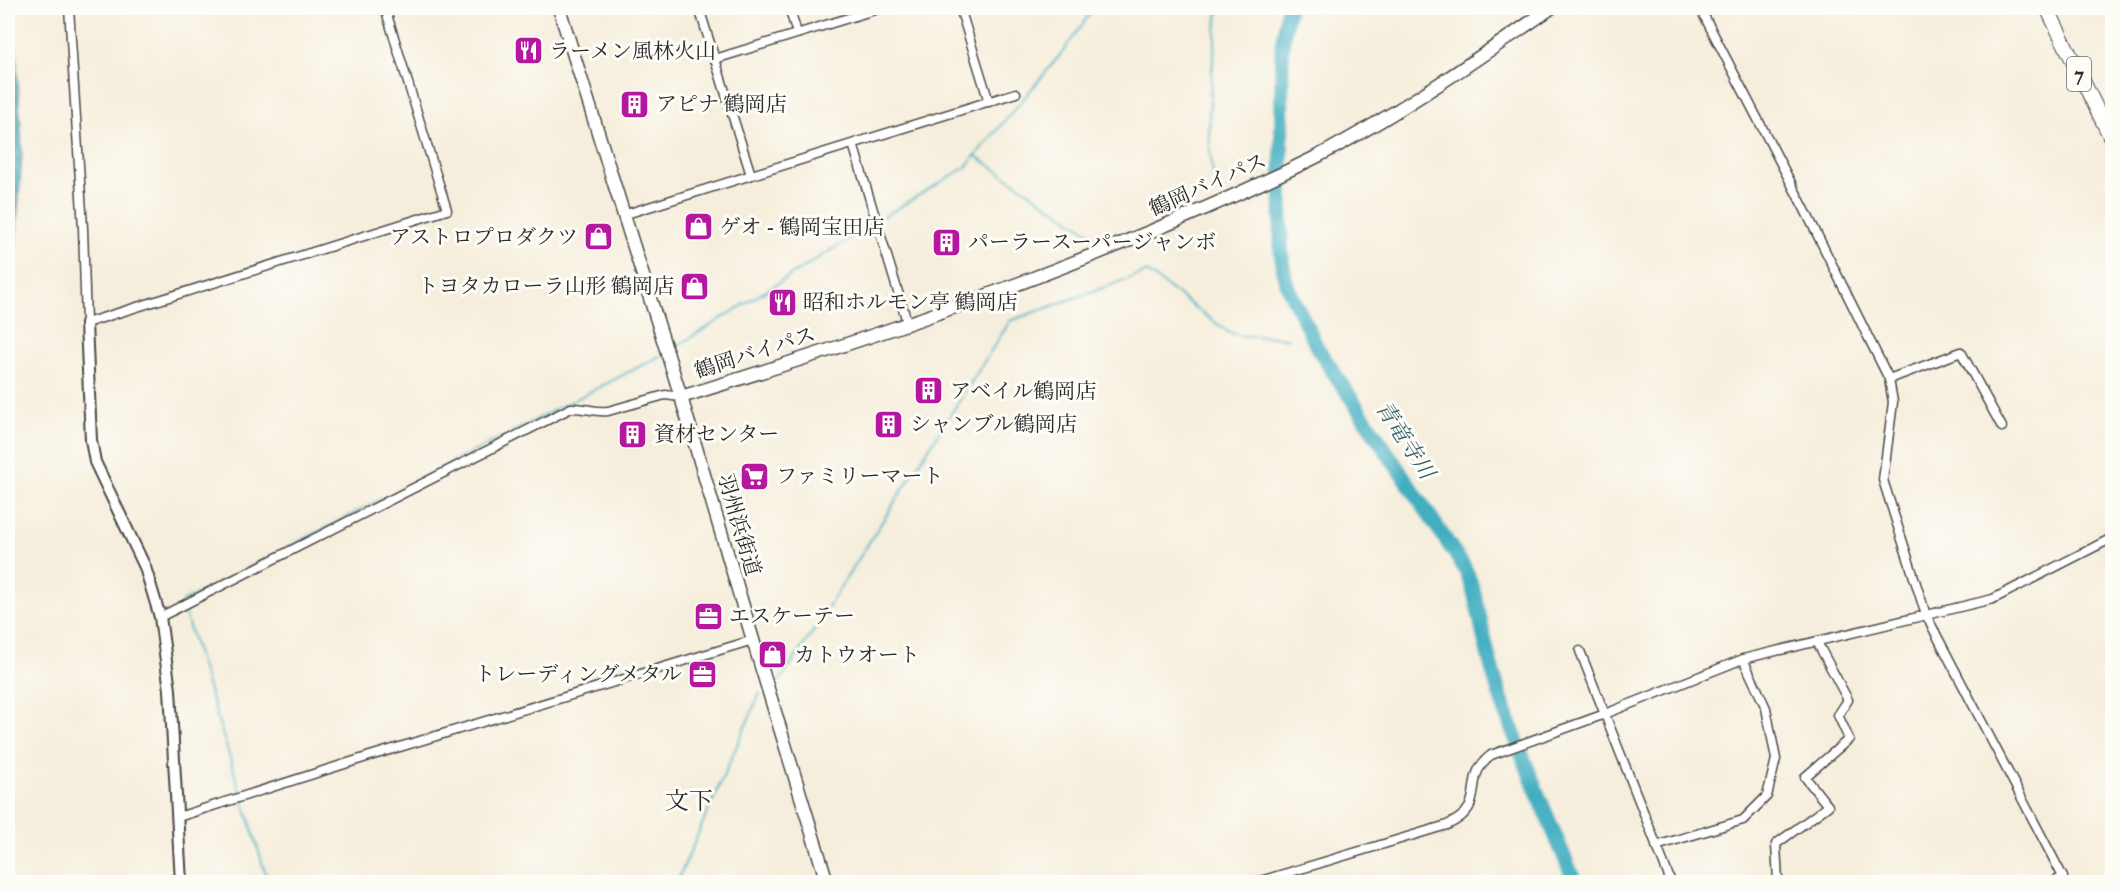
<svg xmlns="http://www.w3.org/2000/svg" width="2120" height="890" font-family="'IM FELL Double Pica','Noto Serif JP',serif">
<style>
.water{fill:url(#water-waves);stroke:#376d76;stroke-width:1.5}
.lines{fill:none;stroke-linecap:round;stroke-linejoin:round}
.stream{stroke:#43afc1;stroke-width:2}
.river{stroke:#43afc1;stroke-width:15}
.minor-casing{stroke:#494846;stroke-width:11}
.tertiary-casing{stroke:#494846;stroke-width:14}
.secondary-casing{stroke:#494846;stroke-width:15}
.trunk-casing{stroke:#494846;stroke-width:16}
.minor{stroke:#fff;stroke-width:8}
.tertiary{stroke:#fff;stroke-width:10}
.secondary{stroke:#fff;stroke-width:12}
.trunk{stroke:#fff;stroke-width:14}
.labels{text-anchor:middle;dominant-baseline:central;stroke-width:6;stroke-linejoin:round;paint-order:stroke}
.shield{fill:#fdfcf7;stroke:#6a6a68;stroke-width:1.5}
.shield-label{font-size:20px;font-weight:bold;fill:#2b2b2b}
.poi-label{font-size:21px;fill:#2b2b2b;stroke:#fdfcf7;text-anchor:start}
.street-label{font-size:21px;fill:#2b2b2b;stroke:#fdfcf7}
.water-label{font-size:22px;font-style:italic;fill:#356067;stroke:#fdfcf7}
.quarter-label{font-size:24px;fill:#2b2b2b;stroke:#fdfcf7}
</style>
<defs>
<pattern id="water-waves" width="16" height="10" patternUnits="userSpaceOnUse" patternTransform="scale(1.5)"><rect width="16" height="10" fill="#43afc1"/><path d="M0 5q4-4 8 0t8 0" fill="none" stroke="#388f9d"/></pattern>
</defs>
<rect width="100%" height="100%" fill="#fdfcf7"/>
<filter id="ink" filterUnits="userSpaceOnUse"><feTurbulence type="fractalNoise" baseFrequency=".0167" numOctaves="2"/><feDisplacementMap in="SourceGraphic" scale="12" xChannelSelector="R" yChannelSelector="G"/><feConvolveMatrix kernelMatrix="1 2 1 2 8 2 1 2 1" color-interpolation-filters="sRGB"/></filter>
<filter id="wash" filterUnits="userSpaceOnUse"><feTurbulence type="fractalNoise" baseFrequency=".008" numOctaves="4" result="noise"/><feDisplacementMap in="SourceGraphic" scale="24" xChannelSelector="R" yChannelSelector="G"/><feGaussianBlur stdDeviation="1.35" result="paint"/><feColorMatrix in="noise" values="0 0 0 0 0 0 0 0 0 0 0 0 0 0 0 0 0 1.4 0 .05"/><feComposite in="paint" operator="in"/></filter>
<g filter="url(#wash)">
<rect width="100%" height="100%" fill="#f6eedc"/>
<path class="water" d="M 8,8 L 13,8 L 22,152 L 8,347 Z"/>
<g class="lines">
<g class="stream">
<path d="M 976,156 L 1095,237"/>
<path d="M 1214,180 C 1203,125 1214,63 1218,8"/>
<path d="M 883,217 L 966,167 L 1061,54 L 1094,8"/>
<path d="M 1304,337 L 1312,337"/>
<path d="M 674,348 L 873,224"/>
<path d="M 182,602 L 660,356"/>
<path d="M 183,607 L 241,794"/>
<path d="M 826,610 L 1010,321 L 1147,272 L 1228,332 L 1238,335 L 1288,338"/>
<path d="M 779,682 L 816,627"/>
<path d="M 243,799 L 268,882"/>
<path d="M 677,882 L 760,693"/>
</g>
<path class="river" d="M 1288,8 L 1282,47 L 1281,251 L 1285,278 L 1289,290 L 1318,349 L 1464,567 C 1476,591 1479,616 1485,642 C 1490,662 1496,684 1503,704 C 1524,764 1550,823 1575,882"/>
</g>
</g>
<g filter="url(#ink)">
<g class="lines">
<defs>
<g id="minor">
<path d="M 69,8 L 83,228 L 86,323 L 447,210 L 385,8"/>
<path d="M 699,8 L 751,175"/>
<path d="M 789,8 L 797,33"/>
<path d="M 960,8 L 989,102"/>
<path d="M 1700,8 L 1804,208 L 1889,379 L 1893,402 L 1883,480 L 1926,615 L 2063,877 L 2053,882"/>
<path d="M 715,59 L 881,8"/>
<path d="M 853,144 L 908,325"/>
<path d="M 623,215 L 1016,93"/>
<path d="M 1889,379 L 1961,352 L 2002,427"/>
<path d="M 160,617 L 571,408 C 584,407 595,413 608,411 L 665,395 L 681,397"/>
<path d="M 1580,651 L 1671,882"/>
<path d="M 178,817 L 370,756 L 753,640"/>
<path d="M 1656,846 L 1743,820 L 1767,796 L 1776,759 L 1766,708 L 1743,659"/>
<path d="M 403,882 L 408,882"/>
<path d="M 814,882 L 826,879"/>
<path d="M 1257,882 L 1447,825 C 1491,805 1459,780 1491,755 L 1605,714 L 1743,659 L 1993,599 L 2112,538"/>
<path d="M 1778,882 L 1776,844 L 1828,806 L 1805,777 L 1849,739 L 1838,715 L 1848,700 L 1817,642"/>
</g>
<path id="tertiary" d="M 86,323 L 91,440 L 95,462 L 145,567 L 160,617 L 170,690 L 181,882"/>
<g id="secondary">
<path d="M 559,8 L 681,397 L 753,640 L 827,882"/>
<path d="M 681,397 C 850,345 1017,289 1180,219 C 1227,199 1274,178 1320,155 C 1401,112 1476,60 1551,8"/>
</g>
<path id="trunk" d="M 2047,8 L 2112,140"/>
</defs>
<use href="#minor" class="minor-casing"/>
<use href="#tertiary" class="tertiary-casing"/>
<use href="#secondary" class="secondary-casing"/>
<use href="#trunk" class="trunk-casing"/>
<use href="#minor" class="minor"/>
<use href="#tertiary" class="tertiary"/>
<use href="#secondary" class="secondary"/>
<use href="#trunk" class="trunk"/>
</g>
</g>
<defs>
<symbol id="restaurant-square" viewBox="-11 -11 22 22"><rect x="-9" y="-9" width="18" height="18" rx="4" fill="#b5179e" stroke="#fdfcf7"/><path d="M-5-6h1v4h1v-4h1v4h1v-4h1v5L-1.5 .5V6h-2V.5L-5-1ZM5-6V6H3V1.5H1.5Q1.5-4 5-6Z" fill="#fff"/></symbol>
<symbol id="building-square" viewBox="-11 -11 22 22"><rect x="-9" y="-9" width="18" height="18" rx="4" fill="#b5179e" stroke="#fdfcf7"/><path d="M-4-6H4V6H1V3H-1V6H-4ZM-2.5-4.3h1.7v1.8h-1.7ZM.8-4.3h1.7v1.8H.8ZM-2.5-1h1.7V.8h-1.7ZM.8-1h1.7V.8H.8Z" fill="#fff"/></symbol>
<symbol id="shop-square" viewBox="-11 -11 22 22"><rect x="-9" y="-9" width="18" height="18" rx="4" fill="#b5179e" stroke="#fdfcf7"/><path d="M-5-2.5h2.3a2.7 3.5 0 0 1 5.4 0H5L5.5 6h-11ZM-1.5-2.5h3a1.5 2.3 0 0 0-3 0Z" fill="#fff"/></symbol>
<symbol id="supermarket-square" viewBox="-11 -11 22 22"><rect x="-9" y="-9" width="18" height="18" rx="4" fill="#b5179e" stroke="#fdfcf7"/><path d="M-6-5.5h2.5l.6 2H6L4.5 2H-2.5L-4.4-4H-6ZM-1.5 3.2a1.3 1.3 0 1 0 .1 0ZM3 3.2a1.3 1.3 0 1 0 .1 0Z" fill="#fff"/></symbol>
<symbol id="office-square" viewBox="-11 -11 22 22"><rect x="-9" y="-9" width="18" height="18" rx="4" fill="#b5179e" stroke="#fdfcf7"/><path d="M-6-3h4V-5.5h4V-3h4V5H-6ZM-1-4.5V-3h2v-1.5ZM-6 0V1H6V0Z" fill="#fff"/></symbol>
</defs>
<g fill-rule="evenodd">
<use href="#restaurant-square" x="512" y="34" width="33" height="33"/>
<use href="#building-square" x="618" y="88" width="33" height="33"/>
<use href="#shop-square" x="682" y="210" width="33" height="33"/>
<use href="#shop-square" x="582" y="220" width="33" height="33"/>
<use href="#building-square" x="930" y="226" width="33" height="33"/>
<use href="#shop-square" x="678" y="270" width="33" height="33"/>
<use href="#restaurant-square" x="766" y="286" width="33" height="33"/>
<use href="#building-square" x="912" y="374" width="33" height="33"/>
<use href="#building-square" x="872" y="408" width="33" height="33"/>
<use href="#building-square" x="616" y="418" width="33" height="33"/>
<use href="#supermarket-square" x="738" y="460" width="33" height="33"/>
<use href="#office-square" x="692" y="600" width="33" height="33"/>
<use href="#shop-square" x="756" y="638" width="33" height="33"/>
<use href="#office-square" x="686" y="658" width="33" height="33"/>
</g>
<g class="labels">
<rect class="shield" x="2067" y="57" width="24" height="34" rx="4.5"/>
<g class="shield-label">
<text x="2079" y="74">7</text>
</g>
<g class="poi-label">
<text x="549" y="51">ラーメン風林火山</text>
<text x="656" y="104">アピナ 鶴岡店</text>
<text x="720" y="227">ゲオ - 鶴岡宝田店</text>
<text x="578" y="237" text-anchor="end">アストロプロダクツ</text>
<text x="968" y="242">パーラースーパージャンボ</text>
<text x="674" y="286" text-anchor="end">トヨタカローラ山形 鶴岡店</text>
<text x="803" y="302">昭和ホルモン亭 鶴岡店</text>
<text x="950" y="391">アベイル鶴岡店</text>
<text x="910" y="424">シャンブル鶴岡店</text>
<text x="654" y="434">資材センター</text>
<text x="776" y="476">ファミリーマート</text>
<text x="729" y="616">エスケーテー</text>
<text x="794" y="655">カトウオート</text>
<text x="682" y="674" text-anchor="end">トレーディングメタル</text>
</g>
<g class="street-label">
<text transform="translate(1208 185) rotate(-24)">鶴岡バイパス</text>
<text transform="translate(755 353) rotate(-18)">鶴岡バイパス</text>
<text transform="translate(739 525) rotate(74)">羽州浜街道</text>
</g>
<g class="water-label">
<text transform="translate(1405 440) rotate(57)">青竜寺川</text>
</g>
<g class="quarter-label">
<text x="689" y="801">文下</text>
</g>
</g>
<rect width="2120" height="890" fill="none" stroke="#fdfcf7" stroke-width="30"/>
</svg>
